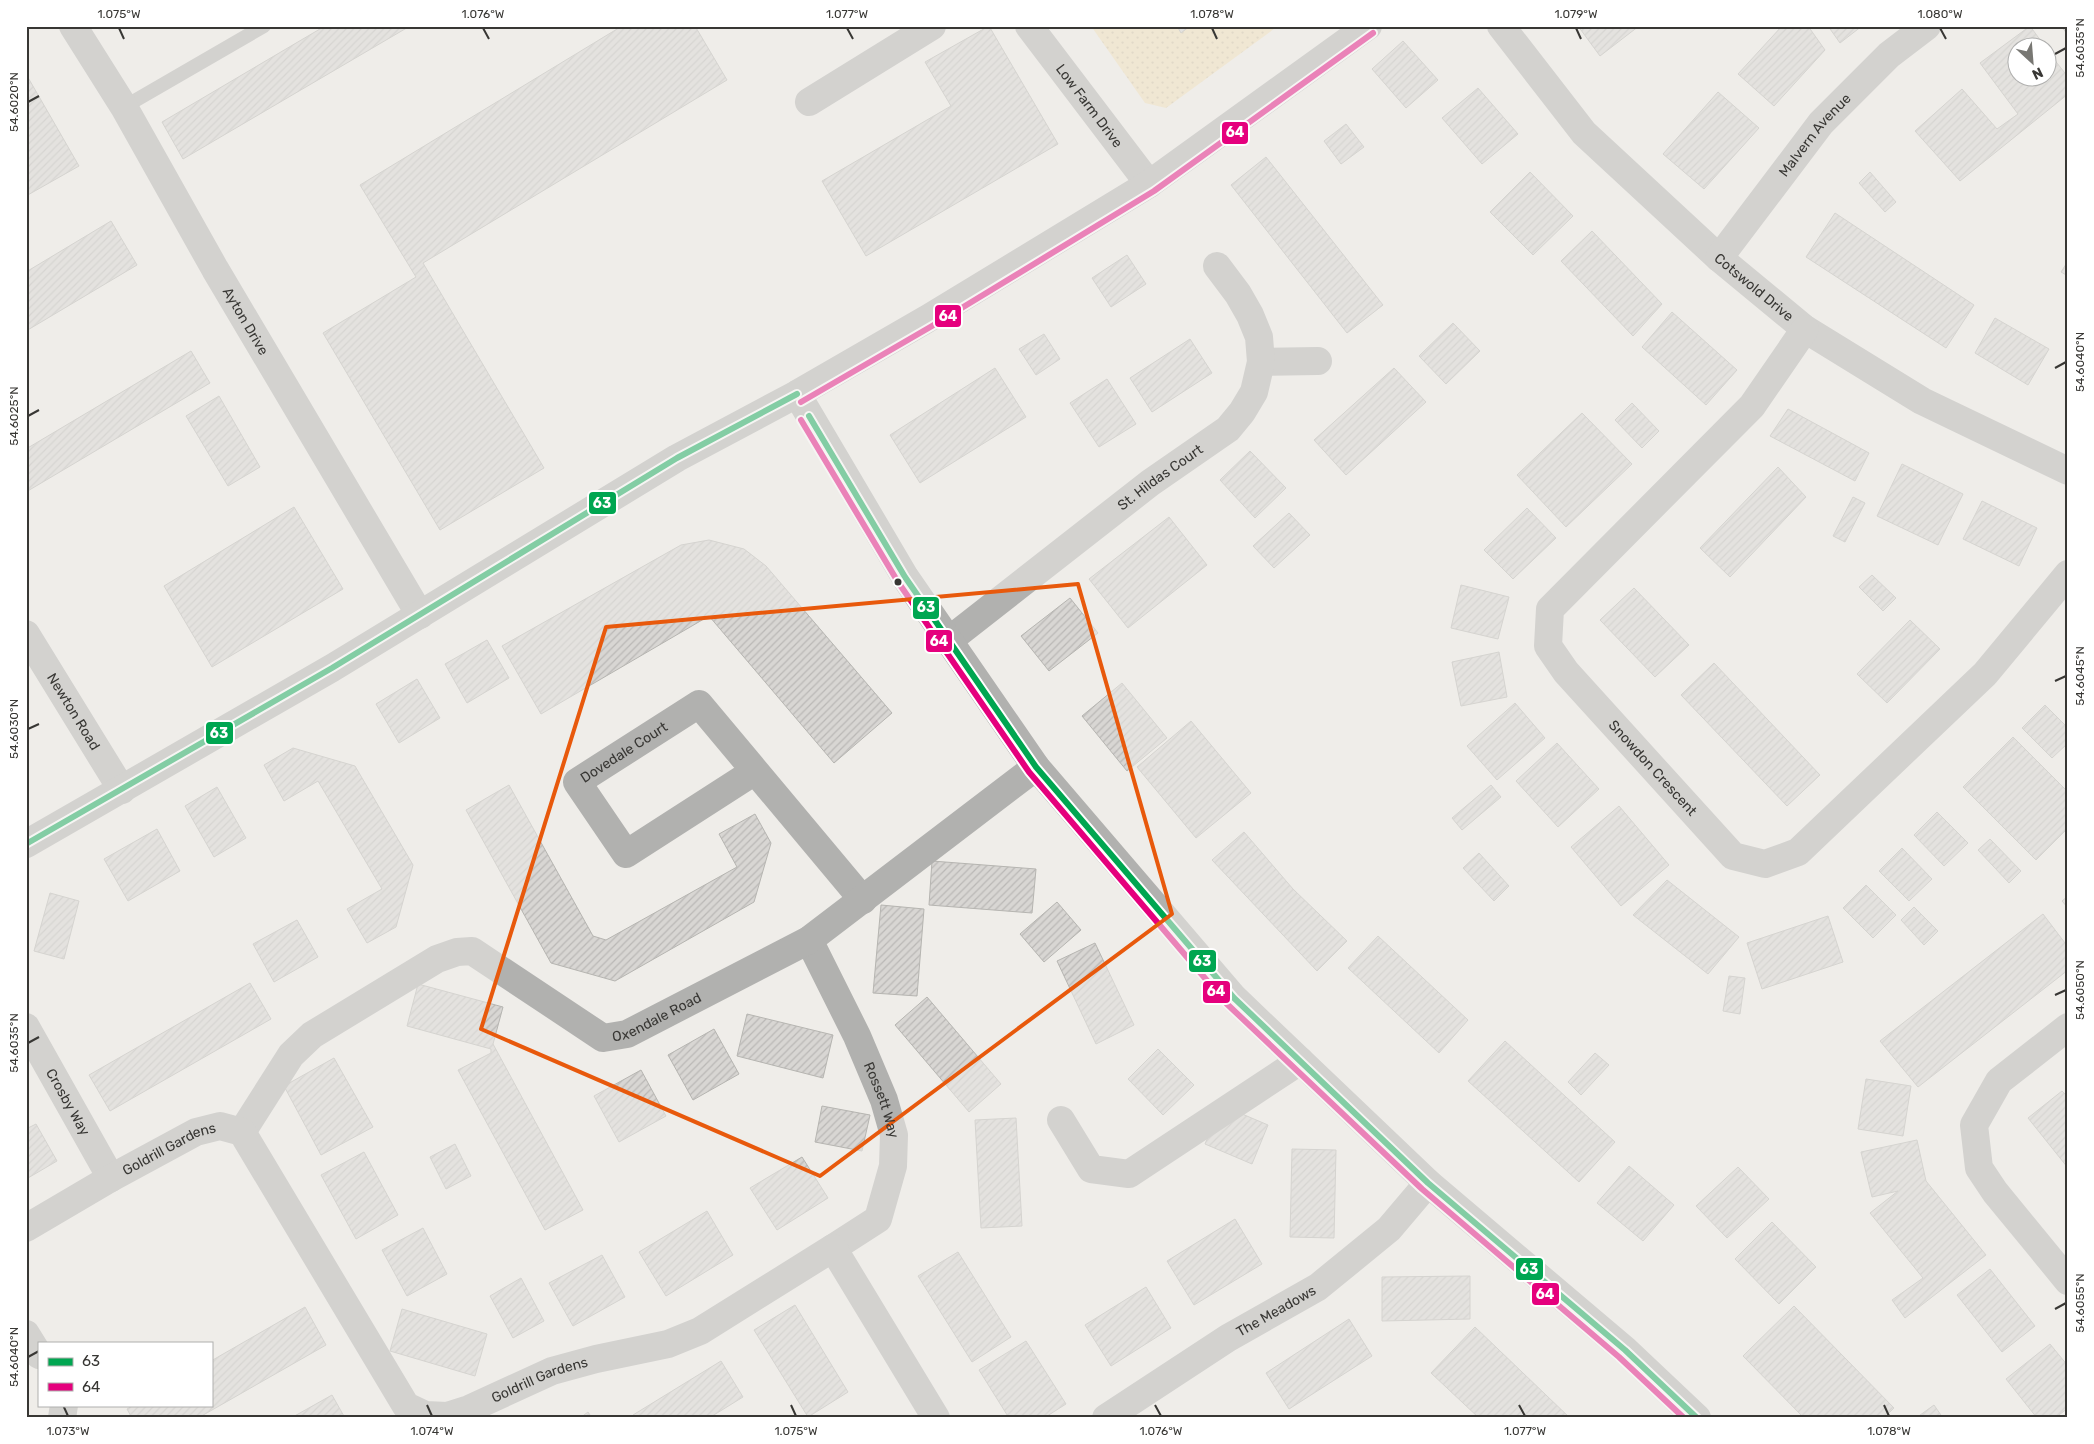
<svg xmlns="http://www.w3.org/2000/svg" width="2094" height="1444" font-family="Rubik,sans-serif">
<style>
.grass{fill:url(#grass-dots)}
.building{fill:url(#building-hatch);stroke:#b6b5b1}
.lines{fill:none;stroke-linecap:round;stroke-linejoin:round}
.service{stroke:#b1b1af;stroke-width:14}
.minor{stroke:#b1b1af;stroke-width:28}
.tertiary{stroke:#b1b1af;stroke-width:28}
.bus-1-casing{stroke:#fff;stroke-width:10}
.bus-2-casing{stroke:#fff;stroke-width:10}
.bus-1{stroke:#00a651;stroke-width:6}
.bus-2{stroke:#e5007d;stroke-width:6}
.marked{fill:none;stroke:#e8590c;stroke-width:4;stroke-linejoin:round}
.ticks{fill:none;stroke:#383734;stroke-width:2}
.bus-dot{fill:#383734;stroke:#fff;stroke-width:2}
.labels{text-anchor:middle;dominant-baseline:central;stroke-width:4;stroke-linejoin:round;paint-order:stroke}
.street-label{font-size:14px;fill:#383734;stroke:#fff}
.line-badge{stroke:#fff;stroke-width:2}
.badge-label{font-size:14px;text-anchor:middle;font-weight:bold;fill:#fff}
.neatline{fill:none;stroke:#383734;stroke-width:2}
.ticks-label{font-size:12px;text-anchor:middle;fill:#383734}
</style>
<defs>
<pattern id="grass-dots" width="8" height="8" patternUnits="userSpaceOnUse" patternTransform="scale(1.25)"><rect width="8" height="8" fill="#f2e0b9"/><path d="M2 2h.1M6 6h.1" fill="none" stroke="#d0c1a0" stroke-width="1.8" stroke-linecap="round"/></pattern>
<pattern id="building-hatch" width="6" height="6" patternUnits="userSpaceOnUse" patternTransform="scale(1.25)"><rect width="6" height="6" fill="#d8d6d3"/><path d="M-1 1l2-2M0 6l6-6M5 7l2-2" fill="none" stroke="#bab8b6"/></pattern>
</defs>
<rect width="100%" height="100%" fill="#efede9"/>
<path class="grass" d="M 1091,26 L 1278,26 L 1166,108 L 1145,103 Z"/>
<g class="building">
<path d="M 325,26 L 410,26 L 183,159 L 162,122 Z"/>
<path d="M 622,26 L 695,26 L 727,80 L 423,263 L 544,468 L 440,530 L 323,333 L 416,277 L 360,185 Z"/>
<path d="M 989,26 L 1058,144 L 866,256 L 822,181 L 951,106 L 925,62 Z"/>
<path d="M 1177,26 L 1190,26 L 1181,33 Z"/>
<path d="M 1578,26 L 1639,26 L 1600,56 Z"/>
<path d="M 1782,26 L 1808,26 L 1825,50 L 1774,106 L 1738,74 Z"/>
<path d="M 1828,26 L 1862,26 L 1840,43 Z"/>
<path d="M 2030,26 L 2046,48 L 2016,48 L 2016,78 L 2046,78 L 2046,49 L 2068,77 L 2068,94 L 1960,181 L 1915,131 L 1962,89 L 1997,129 L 2018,114 L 1980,63 Z"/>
<path d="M 2061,26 L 2068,26 L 2068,35 Z"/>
<path d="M 1403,41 L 1438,80 L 1406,108 L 1372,69 Z"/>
<path d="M 26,74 L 79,166 L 26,196 Z"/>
<path d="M 1478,88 L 1518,134 L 1482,164 L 1442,118 Z"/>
<path d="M 1718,92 L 1759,128 L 1704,189 L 1663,154 Z"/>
<path d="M 1346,124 L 1364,147 L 1341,164 L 1324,141 Z"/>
<path d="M 1266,157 L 1383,305 L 1347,333 L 1231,185 Z"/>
<path d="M 1530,172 L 1573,216 L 1533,255 L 1490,212 Z"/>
<path d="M 1870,172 L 1896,202 L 1885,212 L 1859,183 Z"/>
<path d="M 1835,213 L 1974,305 L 1946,348 L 1806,257 Z"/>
<path d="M 111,221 L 137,265 L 26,331 L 26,272 Z"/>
<path d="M 1592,231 L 1662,304 L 1633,336 L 1561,261 Z"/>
<path d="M 1127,255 L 1146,284 L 1111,307 L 1092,278 Z"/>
<path d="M 2068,261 L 2068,276 L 2061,272 Z"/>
<path d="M 1672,312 L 1737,370 L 1706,405 L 1642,347 Z"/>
<path d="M 1995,318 L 2049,349 L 2028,385 L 1975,353 Z"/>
<path d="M 1453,323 L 1480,351 L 1446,384 L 1419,356 Z"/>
<path d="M 1044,334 L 1060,359 L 1036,375 L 1019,349 Z"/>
<path d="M 1190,339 L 1212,373 L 1152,412 L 1130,378 Z"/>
<path d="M 191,351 L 210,383 L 26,492 L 26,449 Z"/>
<path d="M 995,368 L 1026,417 L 920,483 L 890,435 Z"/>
<path d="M 1394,368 L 1426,402 L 1346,475 L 1314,440 Z"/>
<path d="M 1107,379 L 1136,424 L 1099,447 L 1070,403 Z"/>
<path d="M 219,396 L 260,467 L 228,486 L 186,416 Z"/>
<path d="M 1632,403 L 1659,431 L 1642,448 L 1615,420 Z"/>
<path d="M 1788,409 L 1869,453 L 1855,481 L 1770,436 Z"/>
<path d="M 1582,413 L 1632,464 L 1566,527 L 1517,475 Z"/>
<path d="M 1250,451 L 1286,488 L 1255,518 L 1220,480 Z"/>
<path d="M 1902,464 L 1963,494 L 1938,545 L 1877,516 Z"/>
<path d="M 1778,467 L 1806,497 L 1730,577 L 1700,548 Z"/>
<path d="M 1853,497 L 1865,503 L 1845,542 L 1833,536 Z"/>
<path d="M 1982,501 L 2037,528 L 2019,566 L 1963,539 Z"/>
<path d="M 294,507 L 343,589 L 212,667 L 164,586 Z"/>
<path d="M 1527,508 L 1556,538 L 1513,579 L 1484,550 Z"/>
<path d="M 1289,513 L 1310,535 L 1274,568 L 1253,546 Z"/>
<path d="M 1169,517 L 1207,565 L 1128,628 L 1089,579 Z"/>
<path d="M 709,540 L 744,549 L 766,566 L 892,713 L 834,763 L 709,616 L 541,714 L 502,646 L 681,545 Z"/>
<path d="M 1872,575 L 1896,598 L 1883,611 L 1859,587 Z"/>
<path d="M 1461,585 L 1509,597 L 1498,639 L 1451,628 Z"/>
<path d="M 1634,588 L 1689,645 L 1655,677 L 1600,620 Z"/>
<path d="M 1070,598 L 1098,633 L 1049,671 L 1021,636 Z"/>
<path d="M 1910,620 L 1940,649 L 1887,703 L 1857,674 Z"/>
<path d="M 487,640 L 509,678 L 467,703 L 445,664 Z"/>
<path d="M 1499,652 L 1507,697 L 1461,706 L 1452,662 Z"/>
<path d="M 1714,663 L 1820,775 L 1787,806 L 1681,695 Z"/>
<path d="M 417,679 L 440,718 L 399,743 L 376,704 Z"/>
<path d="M 1122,683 L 1167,738 L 1127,771 L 1082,716 Z"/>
<path d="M 1515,703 L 1545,738 L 1497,780 L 1467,746 Z"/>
<path d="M 2045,705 L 2068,728 L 2068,743 L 2052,758 L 2022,728 Z"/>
<path d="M 1191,721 L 1251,793 L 1196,838 L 1137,767 Z"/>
<path d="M 2013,737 L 2068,792 L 2068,828 L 2036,860 L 1963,787 Z"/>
<path d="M 1557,743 L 1599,789 L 1558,827 L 1516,781 Z"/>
<path d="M 293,748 L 355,766 L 413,865 L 396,927 L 367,943 L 347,909 L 382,889 L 318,781 L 284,801 L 264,765 Z"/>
<path d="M 509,785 L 593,936 L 606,940 L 737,867 L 719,834 L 755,814 L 771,843 L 754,902 L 615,981 L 551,963 L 466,810 Z"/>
<path d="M 1491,785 L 1501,797 L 1462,830 L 1452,818 Z"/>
<path d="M 217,787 L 246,838 L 214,857 L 185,806 Z"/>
<path d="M 1619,806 L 1669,865 L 1621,906 L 1571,847 Z"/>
<path d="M 1937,812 L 1968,843 L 1944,866 L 1914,835 Z"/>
<path d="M 157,829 L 180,871 L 128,901 L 104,859 Z"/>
<path d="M 1244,832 L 1293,889 L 1347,941 L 1317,971 L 1212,860 Z"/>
<path d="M 1990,839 L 2021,871 L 2009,883 L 1978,850 Z"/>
<path d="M 1902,848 L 1932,879 L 1909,901 L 1879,871 Z"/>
<path d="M 1479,853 L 1509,886 L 1494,901 L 1463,868 Z"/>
<path d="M 932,861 L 1036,869 L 1032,913 L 929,905 Z"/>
<path d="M 1667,880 L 1739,937 L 1708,974 L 1633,915 Z"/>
<path d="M 1866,885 L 1896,915 L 1873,938 L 1843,908 Z"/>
<path d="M 50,893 L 79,901 L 64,959 L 34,951 Z"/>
<path d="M 2068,896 L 2068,908 L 2062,901 Z"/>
<path d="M 1057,902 L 1081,930 L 1044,962 L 1020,934 Z"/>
<path d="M 881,905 L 924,909 L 917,996 L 873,993 Z"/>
<path d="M 1914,907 L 1938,931 L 1924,945 L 1901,920 Z"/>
<path d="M 2043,914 L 2068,947 L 2068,970 L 1918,1087 L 1880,1041 Z"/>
<path d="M 1828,916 L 1843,962 L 1762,989 L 1747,943 Z"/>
<path d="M 297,920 L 318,957 L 274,982 L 253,944 Z"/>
<path d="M 1378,936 L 1468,1020 L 1439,1053 L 1348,968 Z"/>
<path d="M 1095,943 L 1134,1025 L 1096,1044 L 1057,961 Z"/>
<path d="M 1729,976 L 1745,978 L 1740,1014 L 1723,1011 Z"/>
<path d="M 250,983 L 271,1019 L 110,1111 L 89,1075 Z"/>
<path d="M 418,984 L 503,1007 L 493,1044 L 583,1210 L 545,1230 L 458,1070 L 491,1053 L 491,1049 L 407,1026 Z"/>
<path d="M 927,997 L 1001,1084 L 969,1112 L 895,1025 Z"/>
<path d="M 747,1014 L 833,1035 L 823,1078 L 737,1056 Z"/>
<path d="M 714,1029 L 739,1074 L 693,1100 L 668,1055 Z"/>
<path d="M 1505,1041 L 1615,1142 L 1579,1182 L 1468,1081 Z"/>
<path d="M 1158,1049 L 1194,1085 L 1163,1115 L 1128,1079 Z"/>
<path d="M 1595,1053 L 1609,1065 L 1581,1095 L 1568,1082 Z"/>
<path d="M 334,1058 L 373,1127 L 321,1155 L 284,1086 Z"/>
<path d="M 641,1070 L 666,1116 L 619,1142 L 594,1096 Z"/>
<path d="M 1866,1079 L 1911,1086 L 1903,1136 L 1858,1129 Z"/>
<path d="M 2062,1091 L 2068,1097 L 2068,1168 L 2028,1118 Z"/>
<path d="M 1221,1105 L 1268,1125 L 1252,1164 L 1205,1144 Z"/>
<path d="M 822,1106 L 870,1115 L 862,1151 L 815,1142 Z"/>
<path d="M 1016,1118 L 1022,1226 L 981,1228 L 975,1120 Z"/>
<path d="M 36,1124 L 57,1161 L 28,1178 L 26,1129 Z"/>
<path d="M 1917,1140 L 1926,1181 L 1986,1255 L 1905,1318 L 1892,1300 L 1923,1278 L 1870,1213 L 1898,1191 L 1872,1197 L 1861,1152 Z"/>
<path d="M 455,1144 L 471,1176 L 446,1189 L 430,1157 Z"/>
<path d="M 1292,1149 L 1336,1150 L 1334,1238 L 1290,1237 Z"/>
<path d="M 364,1152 L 398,1215 L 356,1239 L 321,1175 Z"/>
<path d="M 802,1157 L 828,1198 L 777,1230 L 750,1188 Z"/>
<path d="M 1629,1166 L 1674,1205 L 1643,1241 L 1597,1203 Z"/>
<path d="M 1738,1167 L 1769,1199 L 1727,1238 L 1696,1206 Z"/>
<path d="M 707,1211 L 733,1255 L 666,1296 L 639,1252 Z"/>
<path d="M 1235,1219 L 1262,1264 L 1194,1305 L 1167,1261 Z"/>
<path d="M 1772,1222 L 1816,1267 L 1779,1304 L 1735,1259 Z"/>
<path d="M 423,1228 L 447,1274 L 407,1296 L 382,1250 Z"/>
<path d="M 958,1252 L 1011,1337 L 972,1362 L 918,1276 Z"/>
<path d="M 602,1255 L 625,1297 L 573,1326 L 549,1283 Z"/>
<path d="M 1990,1269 L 2035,1326 L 2002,1352 L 1957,1295 Z"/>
<path d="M 1470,1276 L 1470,1319 L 1382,1321 L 1382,1277 Z"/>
<path d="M 521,1278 L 544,1321 L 513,1338 L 490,1296 Z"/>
<path d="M 1146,1287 L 1171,1328 L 1111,1366 L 1085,1325 Z"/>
<path d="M 795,1305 L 848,1392 L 808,1417 L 754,1330 Z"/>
<path d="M 1794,1306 L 1894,1408 L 1884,1418 L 1804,1418 L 1743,1356 Z"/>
<path d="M 305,1307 L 326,1345 L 198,1418 L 132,1418 L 127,1409 L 134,1405 L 211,1405 L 211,1361 Z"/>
<path d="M 402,1309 L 487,1334 L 475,1376 L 390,1351 Z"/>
<path d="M 1349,1319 L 1372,1356 L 1289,1409 L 1266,1373 Z"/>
<path d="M 1475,1327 L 1570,1418 L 1479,1418 L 1431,1373 Z"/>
<path d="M 1026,1341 L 1066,1404 L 1044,1418 L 1009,1418 L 979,1370 Z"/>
<path d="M 2050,1344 L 2068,1366 L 2068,1408 L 2055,1418 L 2037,1418 L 2006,1379 Z"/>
<path d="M 721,1361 L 743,1397 L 709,1418 L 634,1418 L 633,1415 Z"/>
<path d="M 332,1395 L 345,1418 L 291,1418 Z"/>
<path d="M 1934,1405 L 1943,1418 L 1916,1418 Z"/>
<path d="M 588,1412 L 592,1418 L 580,1418 Z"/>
</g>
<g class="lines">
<path class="service" d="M 124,107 L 264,26"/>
<g class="minor">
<path id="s1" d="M 73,26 L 124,107 L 215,269 L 420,615"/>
<path id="s2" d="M 1501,26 L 1584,133 L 1719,258 L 1805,329 L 1922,401 L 2068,471"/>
<path d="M 809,102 L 932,26"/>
<path id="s3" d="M 1719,258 L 1821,123 L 1889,55 L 1927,26"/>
<path id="s4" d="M 1805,329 L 1752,406 L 1550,609 L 1548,646 L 1566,672 L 1733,856 L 1765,864 L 1798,852 L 1985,674 L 2068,574"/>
<path d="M 1261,362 L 1318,361"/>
<path id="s5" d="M 26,634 L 122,790"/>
<path id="s6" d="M 948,641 L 1150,483 L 1228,429 L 1242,412 L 1254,392 L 1261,362 L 1259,337 L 1250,315 L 1238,294 L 1217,266"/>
<path id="s7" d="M 755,771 L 626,854 L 577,782 L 699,704 L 863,900"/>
<path id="s8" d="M 809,940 L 857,1036 L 884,1100 L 894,1135 L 893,1166 L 878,1219 L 833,1248"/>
<path id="s9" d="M 26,1027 L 111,1178"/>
<path d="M 2068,1027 L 1999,1081 L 1974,1125 L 1979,1168 L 1995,1192 L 2068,1281"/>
<path d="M 1061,1120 L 1091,1169 L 1129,1174 L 1300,1061"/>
<path id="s10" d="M 242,1132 L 291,1055 L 312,1035 L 437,959 L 457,952 L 472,951 L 603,1038 L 627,1034 L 809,940 L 1036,767"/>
<path id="s11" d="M 26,1228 L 111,1178 L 196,1132 L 220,1126 L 242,1132 L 406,1406 L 425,1415 L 447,1416 L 469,1409 L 552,1371 L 596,1359 L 668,1344 L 700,1331 L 833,1248 L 936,1418"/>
<path d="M 26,1334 L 39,1355"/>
<path d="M 62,1418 L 64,1405"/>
<path id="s12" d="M 1106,1418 L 1228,1338 L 1318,1287 L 1389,1229 L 1428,1183"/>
</g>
<g class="tertiary">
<path id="s13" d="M 1029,26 L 1149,184"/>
<path d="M 797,394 L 905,577 L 1036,767 L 1234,998 L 1428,1183 L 1625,1350 L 1697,1418"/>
<path d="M 26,844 L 332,668 L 677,458 L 797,394 L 927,319 L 1149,184 L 1368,26"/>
</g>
<defs>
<g id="bus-1">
<path d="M 809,416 L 905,577 L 1036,767 L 1234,998 L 1428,1183 L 1625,1350 L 1697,1418"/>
<path d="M 26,844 L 332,668 L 677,458 L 797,394"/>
</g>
<g id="bus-2">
<path d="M 801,402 L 932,326 L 1154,191 L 1373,33"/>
<path d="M 801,420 L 898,582 L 1029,772 L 1227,1004 L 1422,1189 L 1619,1357 L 1684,1418"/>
</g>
</defs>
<use href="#bus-1" class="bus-1-casing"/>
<use href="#bus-2" class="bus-2-casing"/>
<use href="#bus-1" class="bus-1"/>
<use href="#bus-2" class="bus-2"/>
</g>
<path d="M0 0H2094V1444H0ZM 1078,584 L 1172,914 L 820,1176 L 481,1029 L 606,627 Z" fill="#efede9" fill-opacity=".55" fill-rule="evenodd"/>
<path class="marked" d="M 1078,584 L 1172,914 L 820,1176 L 481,1029 L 606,627 Z"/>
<path class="ticks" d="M 119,28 L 124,39M 483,28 L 489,39M 847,28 L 853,39M 1212,28 L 1217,39M 1576,28 L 1581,39M 1940,28 L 1946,39M 2055,54 L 2066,48M 28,102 L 39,96M 2055,368 L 2066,362M 28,416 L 39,410M 2055,681 L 2066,676M 28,729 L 39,724M 2055,995 L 2066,990M 28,1043 L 39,1037M 2055,1309 L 2066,1303M 28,1357 L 39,1351M 63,1405 L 68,1416M 427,1405 L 432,1416M 791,1405 L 796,1416M 1155,1405 L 1161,1416M 1519,1405 L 1525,1416M 1884,1405 L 1889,1416"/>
<circle class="bus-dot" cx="898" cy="582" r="4.5"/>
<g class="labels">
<g class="street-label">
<text stroke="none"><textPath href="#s13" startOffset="100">Low Farm Drive</textPath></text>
<text stroke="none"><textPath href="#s3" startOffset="156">Malvern Avenue</textPath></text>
<text stroke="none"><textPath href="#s2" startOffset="365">Cotswold Drive</textPath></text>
<text stroke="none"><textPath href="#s1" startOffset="342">Ayton Drive</textPath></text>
<text stroke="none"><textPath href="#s6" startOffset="268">St. Hildas Court</textPath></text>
<text stroke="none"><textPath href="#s5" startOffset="91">Newton Road</textPath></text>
<text stroke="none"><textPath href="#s7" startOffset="296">Dovedale Court</textPath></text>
<text stroke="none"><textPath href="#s4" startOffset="578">Snowdon Crescent</textPath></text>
<text stroke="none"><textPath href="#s10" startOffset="518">Oxendale Road</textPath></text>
<text stroke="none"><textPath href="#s8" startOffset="176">Rossett Way</textPath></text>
<text stroke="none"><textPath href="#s9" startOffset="86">Crosby Way</textPath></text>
<text stroke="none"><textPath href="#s11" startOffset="164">Goldrill Gardens</textPath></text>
<text stroke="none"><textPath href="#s12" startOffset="201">The Meadows</textPath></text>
<text stroke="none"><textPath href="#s11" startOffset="705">Goldrill Gardens</textPath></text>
</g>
</g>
<g class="line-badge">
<rect x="1221" y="121" width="28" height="24" rx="5" fill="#e5007d"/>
<rect x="934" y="304" width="28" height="24" rx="5" fill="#e5007d"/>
<rect x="588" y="491" width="29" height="24" rx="5" fill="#00a651"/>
<rect x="912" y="596" width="28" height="24" rx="5" fill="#00a651"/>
<rect x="925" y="629" width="28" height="24" rx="5" fill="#e5007d"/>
<rect x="205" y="721" width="29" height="24" rx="5" fill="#00a651"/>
<rect x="1188" y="949" width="29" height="24" rx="5" fill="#00a651"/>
<rect x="1202" y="980" width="29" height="24" rx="5" fill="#e5007d"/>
<rect x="1515" y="1257" width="29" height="24" rx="5" fill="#00a651"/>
<rect x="1531" y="1282" width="29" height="24" rx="5" fill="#e5007d"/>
</g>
<g class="badge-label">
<text x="1235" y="137">64</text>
<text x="948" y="321">64</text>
<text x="602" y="508">63</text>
<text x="926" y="612">63</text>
<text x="939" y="646">64</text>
<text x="219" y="738">63</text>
<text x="1202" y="966">63</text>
<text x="1216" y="996">64</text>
<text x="1529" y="1274">63</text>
<text x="1545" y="1299">64</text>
</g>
<rect width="2094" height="1444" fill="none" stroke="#ffffff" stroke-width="55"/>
<rect x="38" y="1342" width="175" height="65" fill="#ffffff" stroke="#afafae"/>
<rect x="48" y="1358" width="25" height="8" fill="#00a651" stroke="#afafae"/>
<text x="82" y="1366" font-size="15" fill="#383734">63</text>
<rect x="48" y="1383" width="25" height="8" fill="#e5007d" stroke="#afafae"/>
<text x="82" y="1392" font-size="15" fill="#383734">64</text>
<g transform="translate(2032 62) rotate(154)"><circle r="24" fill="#ffffff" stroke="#afafae"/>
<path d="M0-4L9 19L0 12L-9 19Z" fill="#787773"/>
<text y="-8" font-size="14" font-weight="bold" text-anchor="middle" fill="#383734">N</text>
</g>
<rect x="28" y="28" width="2038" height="1388" class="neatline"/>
<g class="ticks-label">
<text x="119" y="18">1.075°W</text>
<text x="483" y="18">1.076°W</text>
<text x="847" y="18">1.077°W</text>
<text x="1212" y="18">1.078°W</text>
<text x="1576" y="18">1.079°W</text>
<text x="1940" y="18">1.080°W</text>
<text transform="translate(2080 48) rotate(-90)" y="4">54.6035°N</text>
<text transform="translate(14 102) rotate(-90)" y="4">54.6020°N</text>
<text transform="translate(2080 362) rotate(-90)" y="4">54.6040°N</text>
<text transform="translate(14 416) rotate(-90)" y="4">54.6025°N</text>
<text transform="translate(2080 676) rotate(-90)" y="4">54.6045°N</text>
<text transform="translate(14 729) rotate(-90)" y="4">54.6030°N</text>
<text transform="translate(2080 990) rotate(-90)" y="4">54.6050°N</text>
<text transform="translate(14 1043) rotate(-90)" y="4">54.6035°N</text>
<text transform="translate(2080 1303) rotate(-90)" y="4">54.6055°N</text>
<text transform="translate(14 1357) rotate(-90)" y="4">54.6040°N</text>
<text x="68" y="1435">1.073°W</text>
<text x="432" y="1435">1.074°W</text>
<text x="796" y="1435">1.075°W</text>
<text x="1161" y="1435">1.076°W</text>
<text x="1525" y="1435">1.077°W</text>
<text x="1889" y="1435">1.078°W</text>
</g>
</svg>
